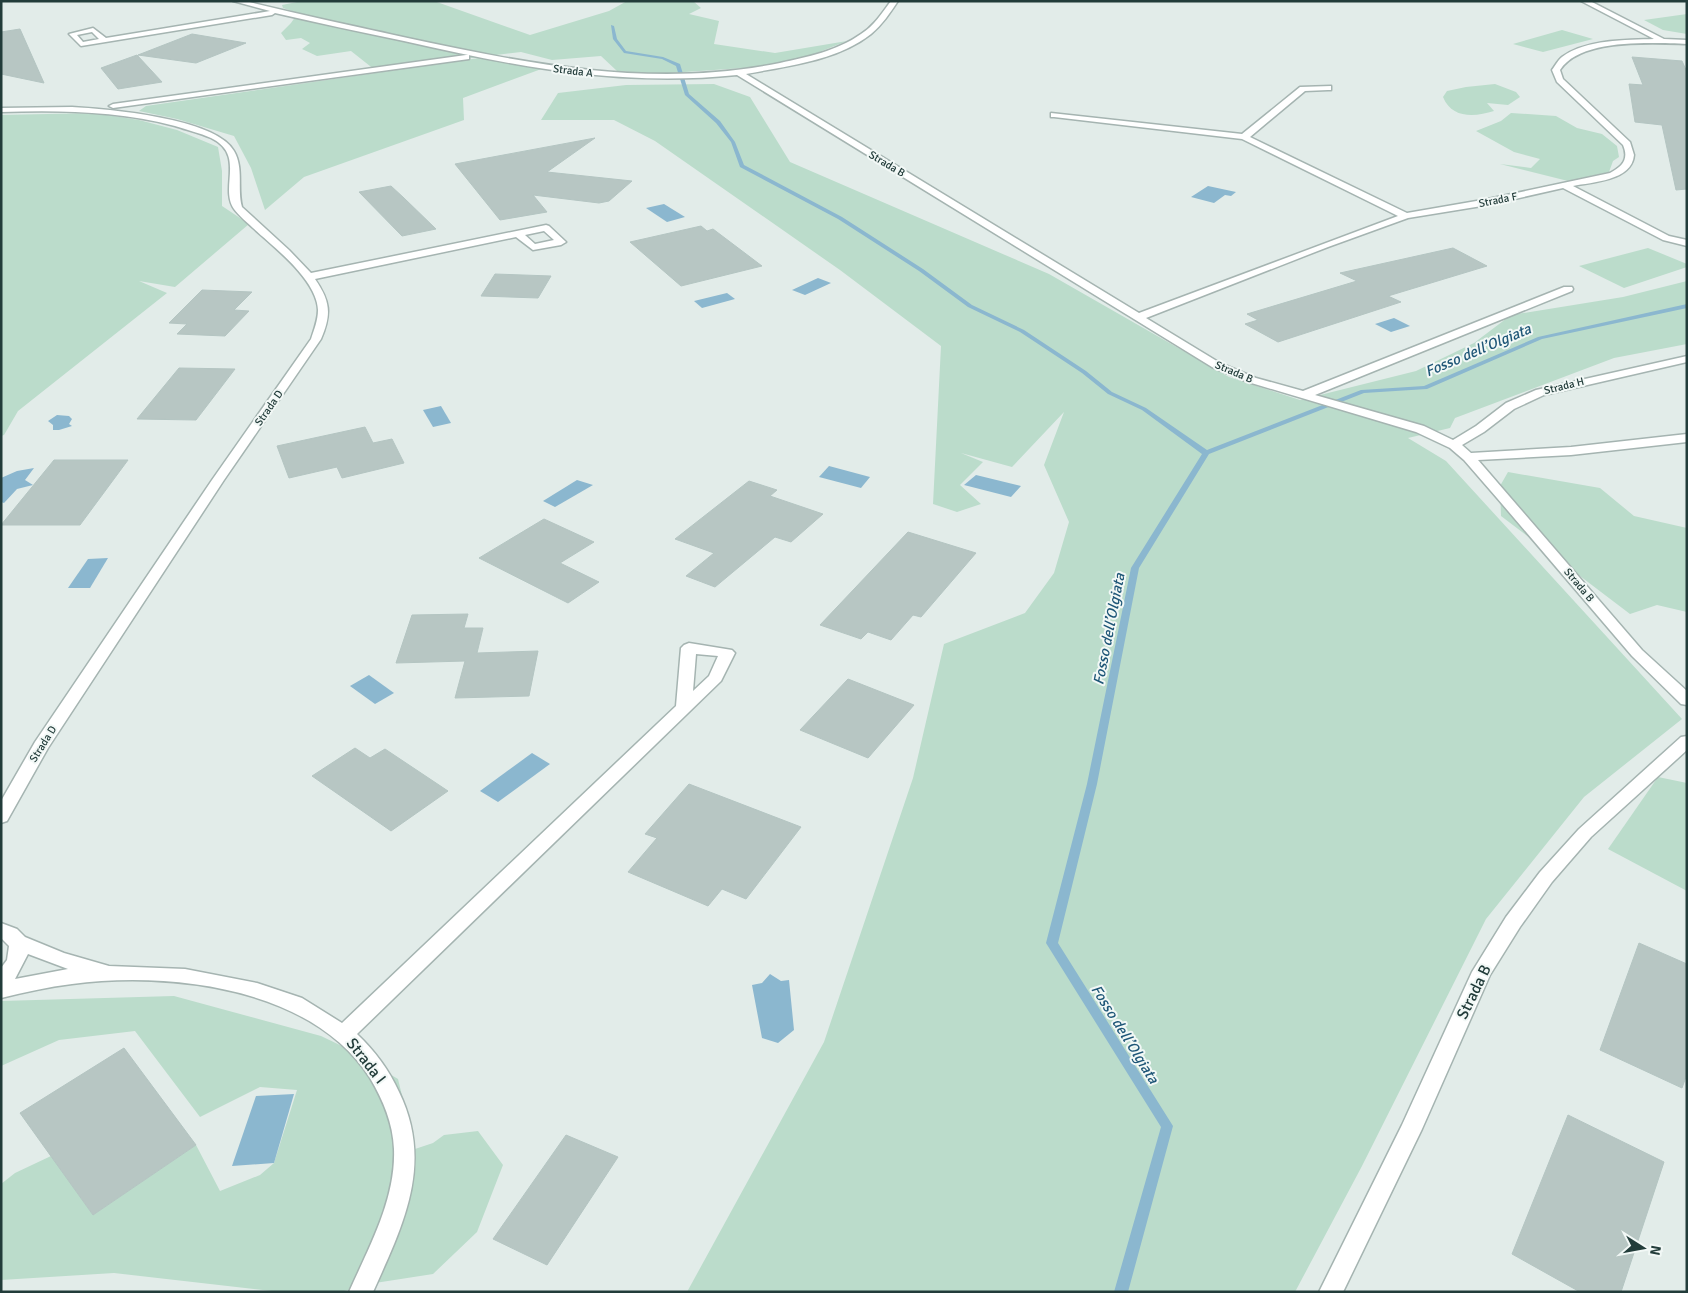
<svg xmlns="http://www.w3.org/2000/svg" width="1688" height="1293" font-family="Signika,sans-serif">
<style>
.green{fill:#bbdccb}
.water{fill:#8bb7cf}
.lines{fill:none;stroke-linecap:round;stroke-linejoin:round}
.stream{fill:#8bb7cf;fill-rule:evenodd}
.building{fill:#b7c6c3;stroke:#b4c5c2}
.minor-casing{stroke:#a5b4b1;stroke-width:3}
.minor{fill:#fff;fill-rule:evenodd}
.labels{text-anchor:middle;dominant-baseline:central;stroke-width:4;stroke-linejoin:round;paint-order:stroke}
.far-street-label{font-size:11px;fill:#223c3a;stroke:#f2f8f6}
.water-label{font-size:15px;font-style:italic;fill:#1e5677;stroke:#f2f8f6}
.near-street-label{font-size:16px;fill:#223c3a;stroke:#f2f8f6}
</style>
<rect width="100%" height="100%" fill="#e2ece9"/>
<g class="green">
<path d="M 302,1 L 434,1 L 530,35 L 609,11 L 627,1 L 693,1 L 701,8 L 689,14 L 719,21 L 714,44 L 775,53 L 847,41 L 809,56 L 757,67 L 656,74 L 617,71 L 601,56 L 552,60 L 521,52 L 375,70 L 351,51 L 317,56 L 302,49 L 310,43 L 301,38 L 286,40 L 281,33 L 291,23 L 298,13 L 283,8 L 282,5 Z"/>
<path d="M 1687,14 L 1687,34 L 1663,30 L 1644,20 Z"/>
<path d="M 1562,30 L 1593,39 L 1543,52 L 1513,44 Z"/>
<path d="M 486,57 L 544,68 L 463,98 L 464,120 L 304,177 L 265,210 L 251,168 L 234,136 L 177,119 L 139,111 L 146,106 Z"/>
<path d="M 714,84 L 750,97 L 790,162 L 1049,274 L 1229,377 L 1300,400 L 1416,371 L 1474,343 L 1511,315 L 1623,297 L 1687,281 L 1687,344 L 1614,358 L 1455,418 L 1450,428 L 1408,438 L 1446,461 L 1682,719 L 1584,797 L 1486,919 L 1362,1166 L 1295,1292 L 687,1292 L 824,1042 L 913,778 L 944,644 L 1025,613 L 1054,573 L 1069,522 L 1044,465 L 1064,412 L 1012,467 L 961,453 L 983,462 L 960,485 L 981,504 L 957,512 L 933,504 L 941,346 L 840,270 L 655,141 L 614,120 L 541,120 L 558,93 L 626,85 Z"/>
<path d="M 1495,84 L 1516,92 L 1520,97 L 1508,105 L 1487,103 L 1494,111 C 1475,117 1452,119 1443,97 L 1447,91 L 1466,87 Z"/>
<path d="M 94,113 L 139,120 L 177,130 L 218,147 L 222,171 L 222,206 L 249,224 L 175,287 L 139,281 L 167,293 L 18,411 L 4,435 L 1,436 L 1,115 Z"/>
<path d="M 1511,113 L 1556,116 L 1577,128 L 1602,134 L 1617,146 L 1619,157 L 1613,161 L 1609,172 L 1568,181 L 1500,164 L 1531,168 L 1540,159 L 1514,152 L 1476,131 L 1501,121 Z"/>
<path d="M 1648,248 L 1687,264 L 1687,267 L 1624,288 L 1579,266 Z"/>
<path d="M 1508,472 L 1600,488 L 1634,516 L 1687,528 L 1687,612 L 1657,605 L 1630,614 L 1501,516 L 1500,486 Z"/>
<path d="M 1658,777 L 1687,783 L 1687,891 L 1608,849 Z"/>
<path d="M 174,996 L 321,1036 L 344,1047 L 398,1079 L 415,1149 L 433,1143 L 444,1135 L 478,1131 L 503,1165 L 477,1232 L 433,1274 L 375,1283 L 340,1292 L 281,1292 L 114,1273 L 1,1280 L 1,1184 L 15,1173 L 51,1156 L 93,1215 L 196,1145 L 220,1191 L 260,1175 L 274,1163 L 297,1090 L 260,1087 L 200,1117 L 135,1031 L 59,1040 L 1,1066 L 1,1001 Z"/>
</g>
<g class="water">
<path d="M 1208,186 L 1236,192 L 1231,196 L 1225,195 L 1214,203 L 1191,197 Z"/>
<path d="M 664,204 L 685,217 L 667,222 L 646,208 Z"/>
<path d="M 818,278 L 831,283 L 805,295 L 792,290 Z"/>
<path d="M 727,293 L 735,299 L 702,308 L 694,301 Z"/>
<path d="M 1394,318 L 1410,326 L 1391,332 L 1375,324 Z"/>
<path d="M 441,406 L 451,423 L 433,427 L 423,410 Z"/>
<path d="M 57,415 L 69,416 L 72,419 L 69,424 L 72,426 L 59,430 L 53,430 L 53,425 L 48,421 Z"/>
<path d="M 829,466 L 870,477 L 861,488 L 819,477 Z"/>
<path d="M 34,468 L 25,480 L 33,485 L 17,489 L 4,503 L 1,502 L 1,478 L 17,471 Z"/>
<path d="M 976,475 L 1021,486 L 1011,497 L 964,485 Z"/>
<path d="M 577,480 L 593,485 L 555,507 L 543,501 Z"/>
<path d="M 108,558 L 90,588 L 68,588 L 88,559 Z"/>
<path d="M 369,675 L 394,693 L 375,704 L 350,686 Z"/>
<path d="M 532,753 L 550,764 L 498,802 L 480,791 Z"/>
<path d="M 770,974 L 781,981 L 789,980 L 794,1030 L 778,1043 L 762,1038 L 752,985 L 762,983 Z"/>
<path d="M 294,1094 L 274,1163 L 232,1166 L 256,1096 Z"/>
</g>
<g class="lines">
<path class="stream" d="M 611,25 L 614,26 L 617,39 L 626,51 L 663,57 L 680,64 L 689,94 L 720,121 L 735,142 L 744,165 L 842,217 L 923,269 L 972,305 L 1024,330 L 1086,371 L 1112,392 L 1146,408 L 1207,450 L 1361,390 L 1424,386 L 1538,337 L 1687,304 L 1687,308 L 1542,339 L 1427,389 L 1364,393 L 1209,454 L 1139,568 L 1097,784 L 1058,943 L 1173,1126 L 1128,1292 L 1114,1292 L 1161,1127 L 1046,943 L 1087,784 L 1131,568 L 1202,454 L 1142,410 L 1108,394 L 1082,373 L 1020,332 L 968,307 L 919,271 L 838,219 L 740,167 L 731,142 L 716,123 L 685,95 L 676,66 L 662,59 L 624,53 L 613,39 Z"/>
</g>
<g class="building">
<path d="M 20,29 L 44,83 L 1,74 L 1,32 Z"/>
<path d="M 192,34 L 246,43 L 196,63 L 138,55 Z"/>
<path d="M 137,55 L 162,82 L 118,89 L 101,68 Z"/>
<path d="M 1632,57 L 1682,61 L 1687,72 L 1687,189 L 1676,190 L 1662,125 L 1635,122 L 1629,84 L 1643,85 Z"/>
<path d="M 595,138 L 547,172 L 632,181 L 609,201 L 599,203 L 533,195 L 547,212 L 500,220 L 455,164 Z"/>
<path d="M 391,186 L 404,198 L 436,229 L 402,236 L 359,192 Z"/>
<path d="M 701,226 L 707,231 L 713,229 L 762,266 L 681,286 L 630,242 Z"/>
<path d="M 1453,248 L 1487,266 L 1388,296 L 1401,302 L 1278,342 L 1245,324 L 1258,320 L 1247,314 L 1357,281 L 1340,273 Z"/>
<path d="M 495,274 L 551,276 L 538,298 L 481,296 Z"/>
<path d="M 202,290 L 252,292 L 234,310 L 249,311 L 225,336 L 177,334 L 187,324 L 169,323 Z"/>
<path d="M 179,368 L 235,369 L 196,420 L 137,419 Z"/>
<path d="M 365,427 L 373,443 L 392,439 L 404,463 L 342,478 L 337,467 L 289,478 L 277,446 Z"/>
<path d="M 54,460 L 128,460 L 80,525 L 1,525 Z"/>
<path d="M 749,481 L 777,490 L 770,496 L 823,514 L 791,542 L 775,537 L 715,587 L 686,576 L 714,553 L 675,539 Z"/>
<path d="M 544,519 L 594,542 L 560,563 L 599,582 L 568,603 L 479,558 Z"/>
<path d="M 908,532 L 976,553 L 921,617 L 913,615 L 891,640 L 868,632 L 861,639 L 820,625 Z"/>
<path d="M 468,614 L 464,628 L 483,628 L 477,653 L 538,651 L 529,696 L 455,698 L 465,661 L 396,663 L 412,615 Z"/>
<path d="M 848,679 L 914,705 L 868,758 L 800,730 Z"/>
<path d="M 355,748 L 370,758 L 385,749 L 448,791 L 391,831 L 312,776 Z"/>
<path d="M 689,784 L 801,827 L 746,899 L 722,889 L 708,906 L 628,872 L 657,838 L 645,834 Z"/>
<path d="M 1639,943 L 1687,964 L 1687,1074 L 1682,1088 L 1600,1050 Z"/>
<path d="M 124,1048 L 196,1145 L 93,1215 L 20,1113 Z"/>
<path d="M 1568,1115 L 1664,1162 L 1621,1292 L 1580,1292 L 1512,1254 Z"/>
<path d="M 566,1135 L 618,1157 L 547,1265 L 493,1239 Z"/>
</g>
<g class="lines">
<defs>
<g id="minor">
<path d="M 233,1 L 245,1 C 297,14 350,25 403,37 C 528,64 653,89 780,63 C 807,57 837,51 861,34 C 874,26 882,13 891,1 L 898,1 C 890,13 882,25 871,34 C 837,61 787,66 746,74 L 1139,313 L 1398,216 L 1242,139 L 1054,117 L 1051,117 L 1051,113 L 1242,134 L 1300,87 L 1331,86 L 1331,90 L 1328,90 L 1305,91 L 1250,137 L 1407,213 L 1488,199 L 1610,173 C 1623,166 1629,159 1623,145 L 1557,82 L 1552,70 C 1555,66 1558,60 1562,57 C 1586,39 1626,40 1654,39 L 1581,1 L 1590,1 L 1664,39 L 1687,40 L 1687,44 C 1652,43 1581,38 1560,70 L 1563,79 L 1630,142 L 1634,155 C 1632,181 1592,182 1573,186 L 1669,236 L 1687,240 L 1687,246 L 1663,240 L 1563,188 L 1488,205 L 1408,218 L 1328,247 L 1146,318 L 1220,363 L 1256,378 L 1303,391 L 1564,287 L 1572,287 L 1573,289 L 1572,291 L 1315,395 L 1424,426 L 1453,440 L 1476,426 L 1506,403 L 1536,390 L 1687,356 L 1687,362 L 1544,395 L 1514,409 L 1484,432 L 1462,445 L 1471,453 L 1571,447 L 1687,434 L 1687,442 L 1571,455 L 1478,460 L 1642,650 L 1687,691 L 1687,705 L 1681,704 L 1632,656 L 1497,498 L 1464,460 L 1450,448 L 1416,432 L 1248,382 L 1212,367 L 737,75 C 621,87 517,67 404,41 C 361,32 318,23 275,13 L 272,15 L 81,46 L 69,34 L 93,28 L 106,38 L 270,11 ZM 92,32 L 99,39 L 83,42 L 77,35 Z"/>
<path d="M 466,55 L 469,55 L 469,59 L 113,108 L 109,106 L 113,104 Z"/>
<path d="M 72,107 C 108,109 216,118 234,151 C 244,168 237,189 242,207 L 289,250 L 311,273 L 546,225 L 549,226 L 566,242 L 561,245 L 533,250 L 516,237 L 315,279 C 330,301 332,313 321,339 L 224,480 L 48,748 L 7,821 L 1,823 L 1,801 L 35,742 L 212,480 L 311,339 C 314,330 318,320 318,310 C 317,280 274,247 253,228 C 247,222 239,216 234,209 C 219,187 246,155 211,138 C 200,133 187,130 175,126 C 118,111 59,110 1,112 L 1,108 ZM 544,231 L 554,240 L 535,244 L 525,235 Z"/>
<path d="M 689,643 L 732,650 L 735,653 L 721,681 L 357,1034 C 375,1051 389,1070 399,1092 C 434,1164 403,1225 373,1292 L 349,1292 C 369,1247 396,1199 394,1149 C 393,1123 383,1100 370,1078 C 312,987 169,971 72,984 C 48,987 25,992 1,998 L 1,968 L 7,960 L 9,946 L 1,938 L 1,923 L 17,929 L 25,937 L 64,953 L 109,966 L 185,969 L 257,983 L 302,998 L 342,1023 L 676,706 L 681,648 L 684,645 ZM 696,654 L 718,656 L 709,676 L 693,691 ZM 28,954 L 68,969 L 15,979 Z"/>
<path d="M 1687,736 L 1687,750 L 1591,837 L 1552,882 L 1520,927 L 1490,975 L 1422,1129 L 1343,1292 L 1319,1292 L 1402,1125 L 1472,972 L 1506,917 L 1540,872 L 1579,829 L 1681,737 Z"/>
</g>
</defs>
<use href="#minor" class="minor-casing"/>
<use href="#minor" class="minor"/>
</g>
<g class="labels">
<g class="far-street-label">
<text transform="translate(573 71) rotate(7)">Strada A</text>
<text transform="translate(887 164) rotate(31)">Strada B</text>
<text transform="translate(1498 200) rotate(-11)">Strada F</text>
<text transform="translate(1234 372) rotate(23)">Strada B</text>
<text transform="translate(1564 386) rotate(-14)">Strada H</text>
<text transform="translate(269 408) rotate(-55)">Strada D</text>
<text transform="translate(1579 585) rotate(50)">Strada B</text>
<text transform="translate(43 744) rotate(-58)">Strada D</text>
</g>
<g class="water-label">
<text transform="translate(1478 350) rotate(-23)">Fosso dell’Olgiata</text>
<text transform="translate(1109 629) rotate(-79)">Fosso dell’Olgiata</text>
<text transform="translate(1125 1034) rotate(58)">Fosso dell’Olgiata</text>
</g>
<g class="near-street-label">
<text transform="translate(1474 992) rotate(-64)">Strada B</text>
<text transform="translate(366 1061) rotate(52)">Strada I</text>
</g>
</g>
<rect width="1688" height="1293" fill="none" stroke="#223c3a" stroke-width="5"/>
<g transform="translate(1643 1248) rotate(101)" stroke="#f2f8f6" stroke-width="4" paint-order="stroke">
<path d="M0-4L9 19L0 12L-9 19Z" fill="#223c3a"/>
<text y="-8" font-size="14" font-weight="bold" text-anchor="middle" fill="#223c3a">N</text>
</g>
</svg>
